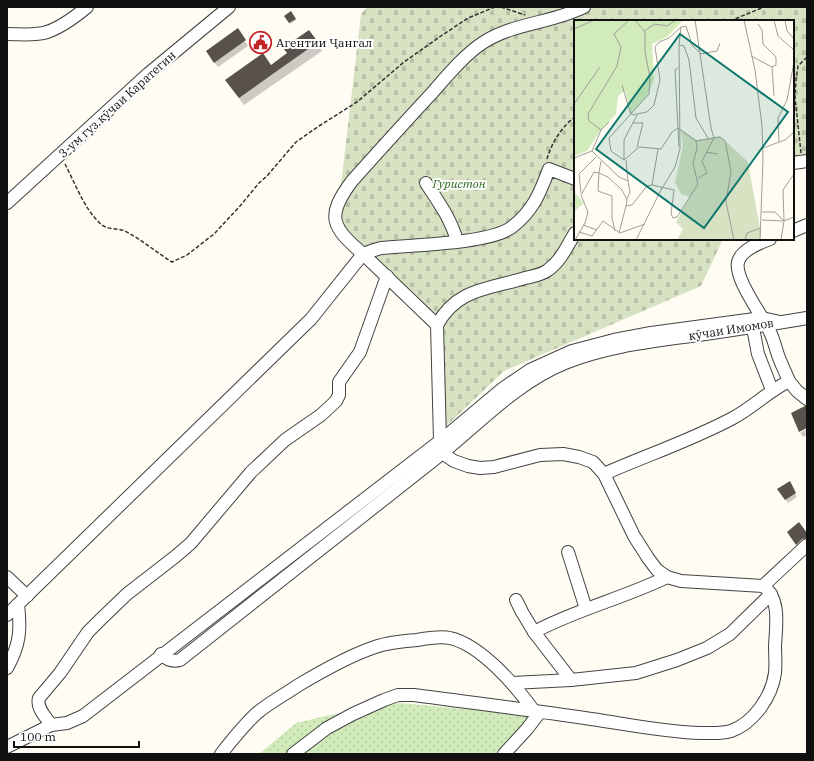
<svg xmlns="http://www.w3.org/2000/svg" width="814" height="761" font-family="'IBM Plex Serif',serif">
<style>
.cemetery{fill:url(#cemetery-stones)}
.park{fill:url(#park-dots)}
.shadow{fill:#0003}
.building{fill:#59514c}
.lines{fill:none;stroke-linecap:round;stroke-linejoin:round}
.minor-casing{stroke:#434343;stroke-width:14}
.path{stroke:#323232;stroke-width:1.5;stroke-dasharray:4 2;stroke-linecap:butt}
.minor{stroke:#fff;stroke-width:12}
.labels{text-anchor:middle;dominant-baseline:central;stroke-width:4;stroke-linejoin:round;paint-order:stroke}
.poi-label{font-size:12px;fill:#101010;stroke:#fff;text-anchor:start}
.street-label{font-size:12px;fill:#101010;stroke:#fff}
.park-label{font-size:12px;font-style:italic;fill:#2c691e;stroke:#fff}
.inset-road{fill:none;stroke:#9f9e98;stroke-width:1}
.view{fill:#0f766e;fill-opacity:0.15;stroke:#0f766e;stroke-width:2}
.inset-edge{fill:none;stroke:#101010;stroke-width:2}
</style>
<defs>
<pattern id="cemetery-stones" width="16" height="16" patternUnits="userSpaceOnUse"><rect width="16" height="16" fill="#d7e2c2"/><path d="M2 7V4a2 2 0 0 1 4 0v3zM10 15v-3a2 2 0 0 1 4 0v3z" fill="#b8c1a6"/></pattern>
<pattern id="park-dots" width="8" height="8" patternUnits="userSpaceOnUse"><rect width="8" height="8" fill="#d2ebbb"/><path d="M2 2h.1M6 6h.1" fill="none" stroke="#b3c8a0" stroke-width="1.8" stroke-linecap="round"/></pattern>
</defs>
<rect width="100%" height="100%" fill="#fffdf3"/>
<path class="cemetery" d="M 367,7 L 807,7 L 807,157 L 793,158 L 793,21 L 575,21 L 575,239 L 723,239 L 701,286 L 504,371 L 441,431 L 433,322 L 336,228 L 361,14 Z"/>
<path class="park" d="M 400,703 L 533,715 L 515,738 L 497,754 L 259,754 L 296,723 L 330,715 Z"/>
<g class="shadow">
<path d="M 291,13 L 296,20 L 290,24 L 285,16 Z"/>
<path d="M 238,30 L 248,46 L 218,67 L 210,57 Z"/>
<path d="M 309,31 L 322,51 L 244,105 L 231,88 L 271,66 L 288,54 Z"/>
<path d="M 807,429 L 807,435 L 803,437 L 800,433 Z"/>
<path d="M 789,482 L 797,497 L 788,503 L 781,492 Z"/>
<path d="M 807,534 L 807,542 L 799,547 L 790,536 Z"/>
</g>
<g class="building">
<path d="M 291,11 L 296,19 L 289,23 L 284,16 Z"/>
<path d="M 238,28 L 246,40 L 214,63 L 206,51 Z"/>
<path d="M 309,30 L 318,42 L 239,98 L 225,80 L 263,53 L 271,65 L 287,53 L 283,48 Z"/>
<path d="M 805,406 L 807,406 L 807,428 L 799,432 L 791,413 Z"/>
<path d="M 790,481 L 796,493 L 785,500 L 777,489 Z"/>
<path d="M 799,522 L 807,533 L 807,538 L 802,539 L 796,545 L 787,532 Z"/>
</g>
<g class="lines">
<defs>
<g id="minor">
<path d="M 7,34 C 20,34 35,36 47,32 C 62,27 75,17 87,7"/>
<path d="M 793,163 L 807,161"/>
<path d="M 426,183 C 438,201 451,219 457,241"/>
<path d="M 7,203 L 148,74 L 229,7"/>
<path d="M 793,231 L 807,225"/>
<path d="M 770,239 C 759,243 741,250 738,262 C 734,279 763,316 770,332 C 773,338 775,345 777,352 C 780,362 785,371 789,381"/>
<path d="M 387,276 L 360,352 L 339,382 L 339,395 L 336,401 L 321,415 L 285,440 L 266,458 L 251,472 L 191,543 L 176,556 L 127,594 L 101,619 L 88,632 L 60,673 L 39,698 C 36,708 46,717 51,725 L 67,723 L 83,716 L 440,441 L 502,389 L 530,370 L 572,351 L 614,340 L 651,333 L 762,318 L 780,322"/>
<path d="M 437,325 C 457,288 490,289 525,278 C 533,276 542,275 548,270 C 561,261 567,246 575,233"/>
<path d="M 753,328 L 758,354 L 772,390"/>
<path d="M 604,474 C 647,455 692,440 733,418 C 753,407 769,391 789,381 L 797,391 L 807,399"/>
<path d="M 568,552 L 586,609"/>
<path d="M 7,577 L 27,596"/>
<path d="M 763,586 L 807,545"/>
<path d="M 516,600 L 522,612 L 534,632"/>
<path d="M 7,615 L 311,319 L 363,254 C 332,227 325,217 352,181 C 378,152 405,122 432,93 C 446,77 466,53 484,42 C 514,23 552,23 584,7"/>
<path d="M 161,654 C 167,660 172,662 180,660 C 265,593 350,526 435,459 C 477,426 514,384 565,363 C 609,345 658,341 705,334 C 739,329 773,324 807,318"/>
<path d="M 7,668 C 20,645 21,630 18,604"/>
<path d="M 571,680 L 534,632 C 577,609 624,598 667,577"/>
<path d="M 512,683 L 571,680 L 636,673 L 677,660 L 707,648 L 730,634 L 771,594"/>
<path d="M 7,747 L 51,725"/>
<path d="M 221,754 C 232,740 244,725 257,713 C 269,703 284,695 297,686 C 322,671 348,656 375,647 C 389,642 403,641 417,640 C 428,638 440,636 450,638 C 481,645 516,686 534,711"/>
<path d="M 293,754 L 327,728 L 353,714 L 384,700 L 398,695 L 414,695 C 473,703 532,710 591,719 C 627,724 664,732 701,733 C 711,733 722,734 731,731 C 754,723 772,696 775,673 C 776,664 775,655 775,646 C 776,627 781,598 763,586 L 681,581 L 667,577 L 657,570 L 648,558 L 634,536 L 604,474 L 593,462 L 579,457 L 563,454 L 540,455 L 494,467 L 480,468 L 468,466 L 454,461 L 442,453 L 440,441 L 437,325 L 363,254 L 371,251 L 381,248 C 411,245 490,244 512,227 C 533,211 540,193 549,169 L 575,179"/>
<path d="M 504,754 L 527,729 L 540,712"/>
</g>
</defs>
<use href="#minor" class="minor-casing"/>
<g class="path">
<path d="M 501,7 L 525,15"/>
<path d="M 730,21 L 764,7"/>
<path d="M 801,153 L 795,97 L 796,80 L 798,66 L 807,57"/>
<path d="M 547,159 C 551,144 562,126 575,117"/>
<path d="M 65,164 C 75,183 85,211 102,225 C 109,230 118,228 125,231 C 142,240 156,252 172,262 L 187,255 L 214,234 L 240,206 L 259,183 L 267,176 L 296,142 L 319,126 L 357,102 L 404,62 L 441,36 L 468,18 L 495,7"/>
</g>
<use href="#minor" class="minor"/>
</g>
<defs>
<symbol id="civic-ring" viewBox="-11 -11 22 22"><circle r="9.5" fill="#fff" stroke="#c32528" stroke-width="1.5"/><path d="M-.6-6.5H3V-4.5H.6V-3L4-1V1h2V6H-6V1h2V-1L-.6-3ZM-1.2 2.5V6h2.4V2.5Z" fill="#c32528"/></symbol>
</defs>
<g fill-rule="evenodd">
<use href="#civic-ring" x="248" y="30" width="25" height="25"/>
</g>
<g class="labels">
<g class="poi-label">
<text x="276" y="42">Агентии Ҷангал</text>
</g>
<g class="street-label">
<text transform="translate(117 104) rotate(-42)">3-ум гуз.кӯчаи Каратегин</text>
<text transform="translate(731 329) rotate(-9)">кӯчаи Имомов</text>
</g>
<g class="park-label">
<text x="459" y="183">Гуристон</text>
</g>
</g>
<g transform="translate(574 20)">
<rect width="220" height="220" fill="#fffdf3"/>
<path d="M 0,172 L 10,183 L 0,192 Z" fill="#d2ebbb"/>
<path d="M 107,110 L 123,120 L 146,116 L 174,142 L 187,214 L 186,220 L 103,220 L 109,209 L 102,202 L 116,177 L 107,174 L 101,162 L 109,126 Z" fill="#d7e2c2"/>
<path d="M 0,0 L 109,0 L 94,16 L 78,24 L 80,60 L 73,76 L 57,94 L 51,71 L 44,76 L 42,94 L 26,111 L 13,131 L 0,136 Z" fill="#d2ebbb"/>
<path class="inset-road" d="M 61,0 L 70,11 L 81,4 L 93,6 L 102,0M 121,0 L 137,108 L 140,118 L 146,117 L 151,121 L 157,151 L 152,182 L 160,220M 170,0 L 181,50 L 188,106 L 189,139 L 186,220M 200,0 L 204,16 L 220,30M 211,0 L 213,11 L 220,19M 0,9 L 20,0M 71,11 L 71,32 L 76,58 L 75,74 L 35,118 L 37,131 L 50,140 L 65,127 L 87,129 L 98,112 L 104,108 L 122,121 L 140,118M 105,25 L 107,7 L 112,6 L 118,25 L 125,32M 126,34 L 143,31 L 146,23M 177,36 L 198,47 L 202,45 L 202,37 L 189,24 L 188,10 L 184,4M 198,47 L 200,76M 104,48 L 101,50 L 105,127M 48,65 L 57,95M 0,84 L 26,47M 58,95 L 73,92 L 80,85 L 86,60 L 81,27 L 85,22 L 95,18 L 107,7M 59,103 L 69,103 L 63,127M 27,110 L 15,101 L 14,94 L 43,46 L 47,27 L 40,14 L 55,0M 205,122 L 204,98 L 213,80 L 220,42M 189,128 L 211,120 L 220,112M 18,131 L 27,110 L 35,102M 132,132 L 144,134M 0,138 L 18,131 L 45,157 L 54,161 L 52,140M 50,140 L 50,120 L 63,95M 27,141 L 25,153 L 34,157 L 48,170 L 53,180 L 52,186M 124,158 L 133,153 L 128,141 L 140,118M 78,165 L 100,170 L 97,194 L 99,198 L 103,197 L 124,164 L 119,143 L 123,128 L 122,121M 87,170 L 101,147 L 106,129 L 105,25 L 110,26 L 115,40 L 122,98 L 134,118M 7,173 L 5,154 L 22,137M 53,179 L 56,172 L 54,161M 188,192 L 201,192 L 210,201M 188,200 L 209,201M 210,201 L 209,170 L 220,154M 9,205 L 23,210M 5,212 L 18,216 L 29,201 L 46,213 L 71,204M 45,213 L 52,186 L 58,185 L 73,166 L 78,165 L 84,129M 1,220 L 11,203 L 14,192 L 7,175 L 20,152 L 25,153 L 24,171 L 38,176 L 38,198 L 41,211M 62,220 L 88,168M 171,220 L 173,213 L 187,208M 207,220 L 210,201 L 220,197"/>
<path class="view" d="M 106,14 L 214,92 L 130,208 L 22,129 Z"/>
<rect width="220" height="220" class="inset-edge"/>
</g>
<rect width="814" height="761" fill="none" stroke="#101010" stroke-width="16"/>
<path d="M14 741v6h125v-6" fill="none" stroke="#101010" stroke-width="2"/>
<text x="20" y="741" font-size="12" fill="#101010" stroke="#ffffff" stroke-width="3" paint-order="stroke">100 m</text>
</svg>
